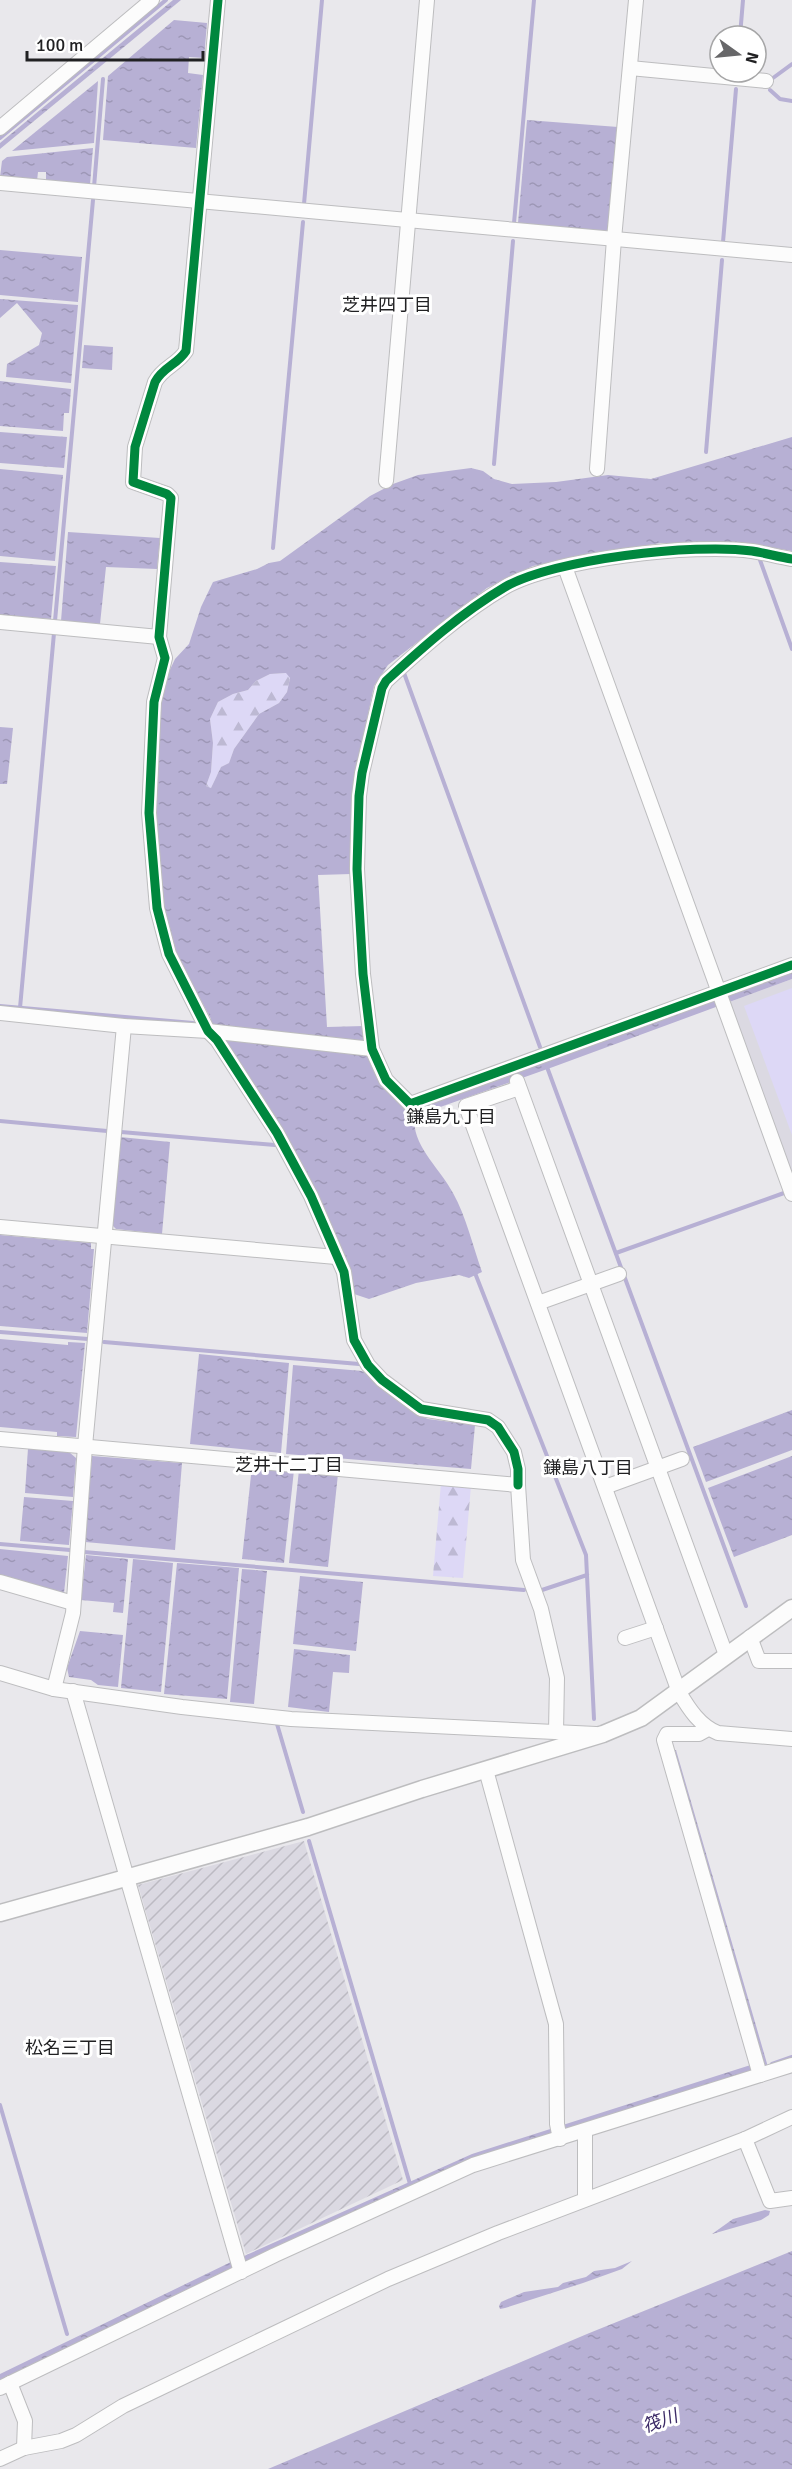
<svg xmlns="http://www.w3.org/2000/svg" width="792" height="2469" font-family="Signika,'Noto Sans JP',sans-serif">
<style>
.built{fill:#dbd9e2}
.industrial{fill:url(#industrial-furrows)}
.forest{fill:url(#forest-firs)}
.pitch{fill:#ddd8f6}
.water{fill:url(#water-ripples);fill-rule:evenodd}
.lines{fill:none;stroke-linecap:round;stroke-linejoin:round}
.stream{stroke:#b7b0d4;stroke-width:4}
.minor-casing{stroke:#bdbdbf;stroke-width:16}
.tertiary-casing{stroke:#bdbdbf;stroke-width:19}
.minor{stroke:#fcfcfc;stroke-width:14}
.tertiary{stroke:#fcfcfc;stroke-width:16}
.cycleway-casing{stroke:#fff;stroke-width:13}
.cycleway{stroke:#00873e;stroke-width:9}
.labels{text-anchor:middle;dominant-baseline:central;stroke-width:6;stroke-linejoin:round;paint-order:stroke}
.neighbourhood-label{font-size:18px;fill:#212123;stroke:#fff}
.water-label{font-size:18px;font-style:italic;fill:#3c2b67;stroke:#fff}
</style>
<defs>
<pattern id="industrial-furrows" width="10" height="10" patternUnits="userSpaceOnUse" patternTransform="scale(1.5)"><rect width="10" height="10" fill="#dbd9e2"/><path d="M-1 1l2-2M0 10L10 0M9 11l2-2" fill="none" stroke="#bcbac2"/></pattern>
<pattern id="forest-firs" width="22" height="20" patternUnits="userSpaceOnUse" patternTransform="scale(1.5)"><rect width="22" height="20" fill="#ddd8f6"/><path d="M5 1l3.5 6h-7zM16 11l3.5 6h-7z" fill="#bdb9d3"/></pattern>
<pattern id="water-ripples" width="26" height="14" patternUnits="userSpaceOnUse" patternTransform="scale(1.5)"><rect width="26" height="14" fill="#b7b0d4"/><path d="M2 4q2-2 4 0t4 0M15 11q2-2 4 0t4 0" fill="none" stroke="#9d97b6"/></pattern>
</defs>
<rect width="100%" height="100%" fill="#e9e8ec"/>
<path class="built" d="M 792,979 L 792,1181 L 727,1003 Z"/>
<path class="industrial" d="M 304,1841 L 403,2180 L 246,2254 L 138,1885 Z"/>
<g class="forest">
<path d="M 287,673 L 290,678 L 287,692 L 279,703 L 259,714 L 234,749 L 229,763 L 221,767 L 211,788 L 206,786 L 211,772 L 213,743 L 210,719 L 218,702 L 233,694 L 248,690 L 256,681 L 270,674 Z"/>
<path d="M 441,1483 L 471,1486 L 463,1578 L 433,1576 Z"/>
</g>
<path class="pitch" d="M 792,988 L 792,1135 L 744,1006 Z"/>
<g class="water">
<path d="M 173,0 L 181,0 L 0,149 L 0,143 Z"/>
<path d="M 174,20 L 207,23 L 204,58 L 189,57 L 188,73 L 203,75 L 196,148 L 103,140 L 108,76 Z"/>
<path d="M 98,81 L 94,143 L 12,151 Z"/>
<path d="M 527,120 L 618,127 L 610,227 L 605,232 L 518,223 Z"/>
<path d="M 93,148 L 90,185 L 46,181 L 46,172 L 38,172 L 37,181 L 0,177 L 2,161 L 7,157 Z"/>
<path d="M 0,250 L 82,257 L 78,302 L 0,295 Z"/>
<path d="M 0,299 L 78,305 L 71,383 L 6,377 L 7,364 L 39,345 L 42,333 L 17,303 L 0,318 Z"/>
<path d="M 84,345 L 113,347 L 112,370 L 82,368 Z"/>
<path d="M 0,381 L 71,389 L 69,413 L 64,413 L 63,431 L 0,426 Z"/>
<path d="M 0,432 L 67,437 L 64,468 L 0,463 Z"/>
<path d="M 792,437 L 792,551 L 745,543 L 660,543 L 533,566 L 487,588 L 388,665 L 374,686 L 354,781 L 351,874 L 318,875 L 327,1027 L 364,1026 C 366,1037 366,1049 369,1059 C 375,1080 393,1098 410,1110 L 717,1000 L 728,993 L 792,970 L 792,979 L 553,1067 L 415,1116 C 410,1144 441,1169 453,1193 C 466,1216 473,1247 482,1272 L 469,1278 L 459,1275 L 416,1283 L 369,1299 L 351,1293 L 349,1274 L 211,1026 L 211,1019 L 170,943 L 164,920 L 154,811 L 159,712 L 167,676 L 175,659 L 189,644 L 201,607 L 213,582 L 257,569 L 269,563 L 280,561 L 370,496 L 393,484 L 418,475 L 471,468 L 483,471 L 494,479 L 512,484 L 556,482 L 608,475 L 651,479 ZM 286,673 L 290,678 L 287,692 L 279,703 L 259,714 L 234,749 L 229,763 L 221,767 L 211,788 L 206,786 L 211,772 L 213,743 L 210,719 L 218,702 L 233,694 L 248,690 L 256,681 L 270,674 Z"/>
<path d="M 0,469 L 63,475 L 55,561 L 0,556 Z"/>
<path d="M 68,532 L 160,538 L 157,569 L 106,567 L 100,624 L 61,621 Z"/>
<path d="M 0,562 L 56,566 L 51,619 L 0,615 Z"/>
<path d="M 0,727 L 13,728 L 7,784 L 0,784 Z"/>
<path d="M 120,1137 L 170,1142 L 162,1234 L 116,1229 L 112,1225 Z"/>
<path d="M 0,1235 L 91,1243 L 91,1249 L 94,1249 L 87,1333 L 0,1326 Z"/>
<path d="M 0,1339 L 68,1345 L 68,1342 L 85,1343 L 76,1437 L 57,1436 L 57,1432 L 0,1427 Z"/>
<path d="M 199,1354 L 289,1363 L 281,1453 L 190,1444 Z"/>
<path d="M 293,1365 L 362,1371 L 419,1415 L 428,1419 L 475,1425 L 471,1469 L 286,1454 Z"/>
<path d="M 792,1410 L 792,1450 L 706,1482 L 693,1447 Z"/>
<path d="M 28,1448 L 69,1452 L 76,1458 L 73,1497 L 25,1493 Z"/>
<path d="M 92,1456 L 182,1463 L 175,1550 L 85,1542 Z"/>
<path d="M 792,1456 L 792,1535 L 734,1557 L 708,1488 Z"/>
<path d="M 252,1466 L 294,1470 L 284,1563 L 242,1559 Z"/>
<path d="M 299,1470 L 338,1474 L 328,1567 L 289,1563 Z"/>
<path d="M 24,1497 L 73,1501 L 69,1545 L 20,1541 Z"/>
<path d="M 0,1549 L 68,1556 L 64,1593 L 0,1576 Z"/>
<path d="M 86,1555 L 128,1559 L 123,1613 L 113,1612 L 114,1603 L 81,1600 Z"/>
<path d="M 133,1559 L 173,1563 L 161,1692 L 121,1688 Z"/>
<path d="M 177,1563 L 239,1568 L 227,1699 L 164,1694 Z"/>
<path d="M 242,1569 L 267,1571 L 254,1704 L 230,1702 Z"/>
<path d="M 300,1576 L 363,1582 L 356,1651 L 293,1644 Z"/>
<path d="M 80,1631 L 123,1635 L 118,1687 L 98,1685 L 91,1680 L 69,1677 L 67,1668 Z"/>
<path d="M 294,1649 L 350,1655 L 349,1673 L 333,1672 L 329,1712 L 288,1707 Z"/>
<path d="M 676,1750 L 768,2067 L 346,2215 L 0,2380 L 0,2374 L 233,2261 L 472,2154 L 760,2062 L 670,1752 Z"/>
<path d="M 765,2210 L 770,2211 L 769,2215 L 761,2220 L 712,2234 L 733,2219 Z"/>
<path d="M 792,2251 L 792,2469 L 268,2469 L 587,2334 Z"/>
<path d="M 632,2261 L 622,2269 L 583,2283 L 505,2308 L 500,2309 L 499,2306 L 501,2302 L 524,2292 L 558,2287 L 563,2283 L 586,2277 L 594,2271 L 615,2268 Z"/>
</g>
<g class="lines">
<g class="stream">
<path d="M 740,36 L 743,0"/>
<path d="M 773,78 L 792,64"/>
<path d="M 770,90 L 780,99 L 792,101"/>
<path d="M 0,138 L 166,0"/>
<path d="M 94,187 L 103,79"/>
<path d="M 304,204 L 322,0"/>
<path d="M 514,223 L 534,0"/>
<path d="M 723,242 L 736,89"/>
<path d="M 706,452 L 722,260"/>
<path d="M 494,464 L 513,241"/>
<path d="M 273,548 L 303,222"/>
<path d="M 762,558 L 760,560 L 792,649"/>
<path d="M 55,621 L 93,200"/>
<path d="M 404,673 L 540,1047"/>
<path d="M 0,1006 L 193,1023"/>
<path d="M 20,1008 L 54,633"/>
<path d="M 547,1067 L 746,1606"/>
<path d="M 0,1121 L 107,1131"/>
<path d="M 121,1132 L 275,1145"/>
<path d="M 616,1253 L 784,1193"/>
<path d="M 475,1273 L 586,1555 L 594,1719"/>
<path d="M 0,1332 L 88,1339"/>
<path d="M 104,1342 L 359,1364"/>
<path d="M 0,1544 L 70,1550"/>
<path d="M 84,1552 L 524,1590"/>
<path d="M 539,1591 L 587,1575"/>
<path d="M 277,1724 L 303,1812"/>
<path d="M 309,1841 L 410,2184"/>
<path d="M 772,2064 L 792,2057"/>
<path d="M 0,2105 L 67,2334"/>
</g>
<defs>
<g id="minor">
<path d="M 218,0 L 186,351 C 177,365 163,367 155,382 L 135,447 L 133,482 L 167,494 L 171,498 L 159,637 L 165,658 L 154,702 L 149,813 L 157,908 L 169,954 L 208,1031 L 217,1040 L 277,1133 L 311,1196 L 344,1272 L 354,1340 L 368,1365 L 382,1380 L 421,1409 L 488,1420 L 498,1427 L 514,1452 L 518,1469 L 518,1485"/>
<path d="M 630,68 L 766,81"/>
<path d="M 0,128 L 152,0"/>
<path d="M 0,183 L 792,255"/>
<path d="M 597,469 L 614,239 L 636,0"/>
<path d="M 386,481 L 427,0"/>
<path d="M 792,559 C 779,557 765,553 752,551 C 694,543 554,559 505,587 C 461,613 423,647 386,681 L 382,688 L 362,773 L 359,796 L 357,869 L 363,974 L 372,1049 L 386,1080 L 410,1104 L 792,965"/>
<path d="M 565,567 L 792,1194"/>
<path d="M 0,622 L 159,637"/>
<path d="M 0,1013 L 124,1026 L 208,1031 L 372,1049"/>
<path d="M 517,1081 L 726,1655"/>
<path d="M 519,1088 L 466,1106 L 679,1692 C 689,1709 700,1726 718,1733 L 792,1739"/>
<path d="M 0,1227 L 336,1257"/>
<path d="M 538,1303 L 619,1274"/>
<path d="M 0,1439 L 518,1485 L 523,1560 L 541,1609 L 557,1678 L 556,1732"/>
<path d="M 605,1487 L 682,1459"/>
<path d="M 0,1582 L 73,1603"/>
<path d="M 750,1637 L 759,1661 L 792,1661"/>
<path d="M 625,1638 L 656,1628"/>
<path d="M 0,1673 L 54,1689 L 182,1707 L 291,1719 L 596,1734"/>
<path d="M 54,1689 L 73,1613 L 85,1446 L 124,1026"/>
<path d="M 73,1691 L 241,2272"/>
<path d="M 708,1729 L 699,1734 L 667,1734 L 664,1740 L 760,2075"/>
<path d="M 486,1770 L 556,2024 L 557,2124 L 560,2139"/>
<path d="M 585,2132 L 585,2199"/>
<path d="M 745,2139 L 770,2201 L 792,2198"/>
<path d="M 10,2383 L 25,2421 L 24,2448"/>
<path d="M 0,2388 L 275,2255 L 473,2165 L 792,2065"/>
<path d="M 0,2459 L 24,2448 L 61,2441 L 76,2435 L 123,2406 L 388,2279 L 498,2233 L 745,2139 L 792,2117"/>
</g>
<path id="tertiary" d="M 0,1913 L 308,1827 L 422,1789 L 603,1734 L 641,1718 L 792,1608"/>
</defs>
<use href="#minor" class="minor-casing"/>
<use href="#tertiary" class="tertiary-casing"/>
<use href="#minor" class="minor"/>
<use href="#tertiary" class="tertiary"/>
<defs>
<g id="cycleway">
<path d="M 218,0 L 186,351 C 177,365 163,367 155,382 L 135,447 L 133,482 L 167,494 L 171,498 L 159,637 L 165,658 L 154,702 L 149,813 L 157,908 L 169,954 L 208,1031 L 217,1040 L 277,1133 L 311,1196 L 344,1272 L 354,1340 L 368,1365 L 382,1380 L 421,1409 L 488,1420 L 498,1427 L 514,1452 L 518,1469 L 518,1485"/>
<path d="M 792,559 C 779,557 765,553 752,551 C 694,543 554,559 505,587 C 461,613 423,647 386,681 L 382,688 L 362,773 L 359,796 L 357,869 L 363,974 L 372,1049 L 386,1080 L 410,1104 L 792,965"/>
</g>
</defs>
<use href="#cycleway" class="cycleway-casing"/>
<use href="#cycleway" class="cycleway"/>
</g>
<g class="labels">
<g class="neighbourhood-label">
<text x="387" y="305">芝井四丁目</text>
<text x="451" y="1117">鎌島九丁目</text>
<text x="289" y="1465">芝井十二丁目</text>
<text x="588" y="1468">鎌島八丁目</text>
<text x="70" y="2048">松名三丁目</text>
</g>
<g class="water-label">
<text transform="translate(660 2421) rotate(-20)">筏川</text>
</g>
</g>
<g transform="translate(738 54) rotate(105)"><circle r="28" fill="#ffffff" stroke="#a6a6a7" stroke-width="1.5"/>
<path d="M0-4.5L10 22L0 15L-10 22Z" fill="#676769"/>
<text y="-9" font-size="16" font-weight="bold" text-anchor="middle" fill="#212123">N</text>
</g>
<path d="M27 51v9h176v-9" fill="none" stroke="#212123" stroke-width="3"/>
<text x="36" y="51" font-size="18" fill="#212123" stroke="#ffffff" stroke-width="4.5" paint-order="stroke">100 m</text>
</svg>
